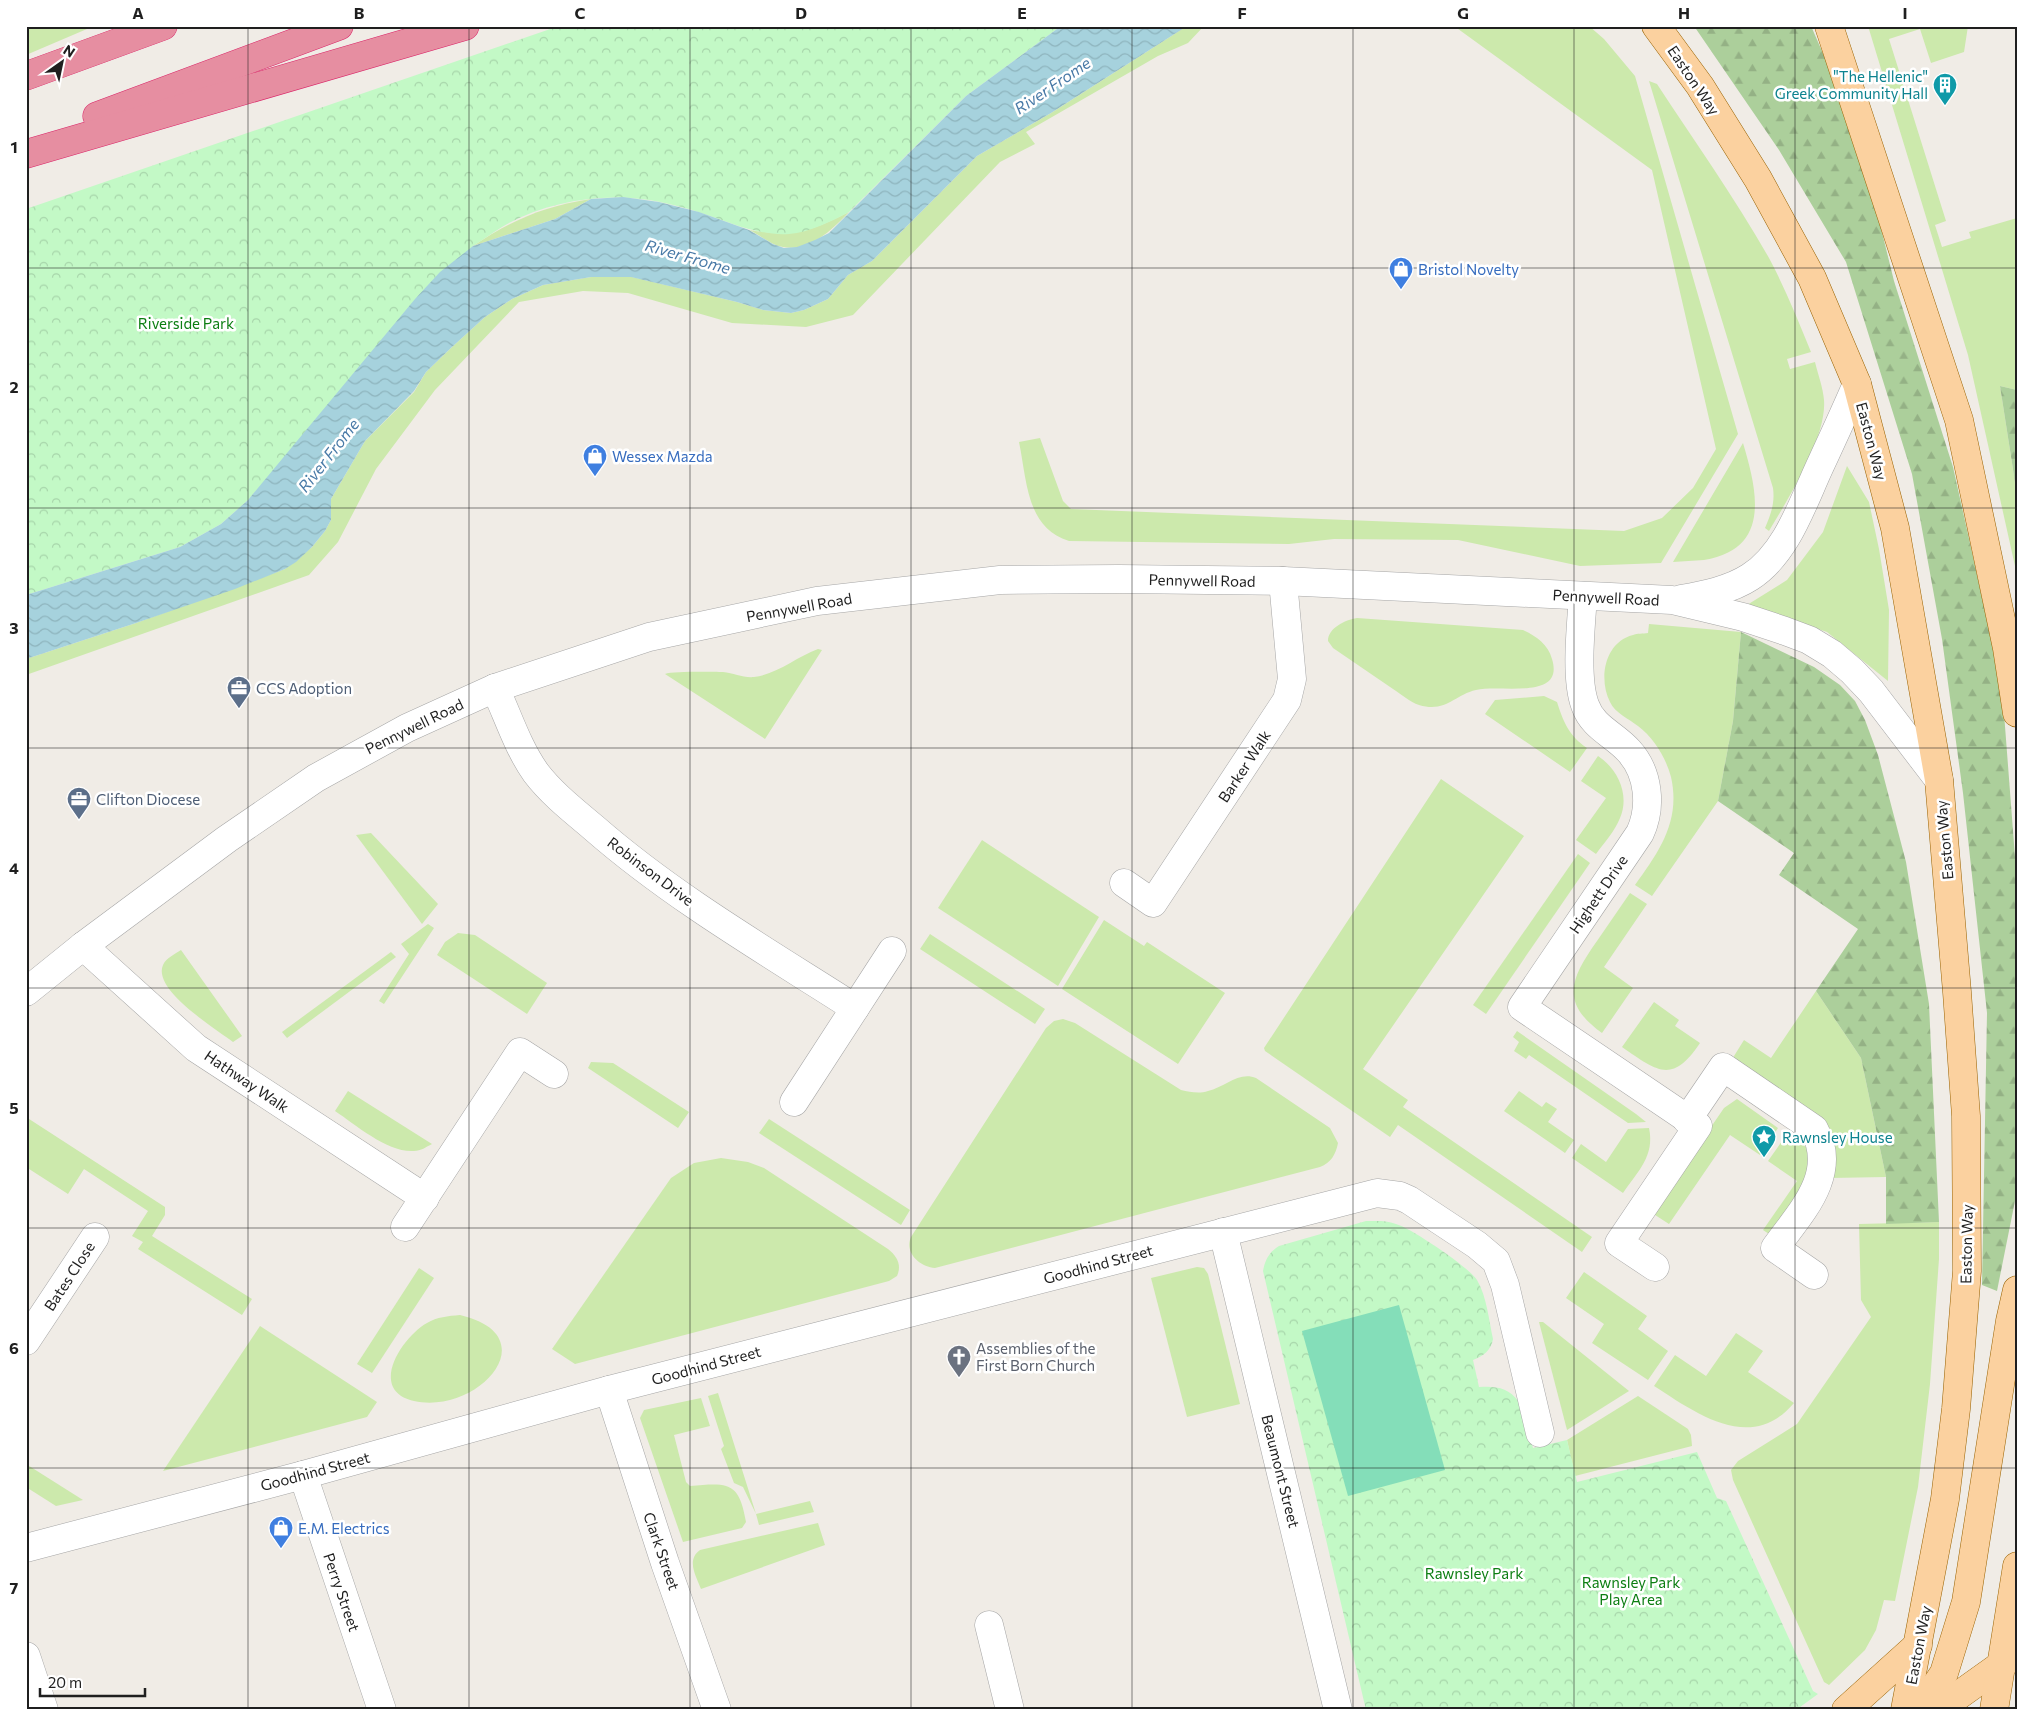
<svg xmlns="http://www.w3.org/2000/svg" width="2043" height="1736" font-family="Commissioner,sans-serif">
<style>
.grass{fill:#cce9ac}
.forest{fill:url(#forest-firs)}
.park{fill:url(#park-crowns)}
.pitch{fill:#84deb9}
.water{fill:url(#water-waves)}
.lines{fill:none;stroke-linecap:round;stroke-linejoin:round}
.minor-casing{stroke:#a6a6a6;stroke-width:29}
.major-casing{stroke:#996201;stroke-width:29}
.highway-casing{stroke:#da2669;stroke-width:29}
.minor{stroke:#fff;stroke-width:28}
.major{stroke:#fbd19f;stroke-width:28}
.highway{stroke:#e68ea1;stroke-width:28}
.grid{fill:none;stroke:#1f1f1f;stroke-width:1;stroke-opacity:0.55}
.labels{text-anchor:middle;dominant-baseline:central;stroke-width:5;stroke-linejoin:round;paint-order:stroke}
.culture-label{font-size:15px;fill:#0d838f;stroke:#fff;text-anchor:end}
.street-label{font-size:15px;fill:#1f1f1f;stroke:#fff}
.shop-label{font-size:15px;fill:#366cbe;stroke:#fff;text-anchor:start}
.park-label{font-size:15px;fill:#0c7e12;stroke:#fff}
.service-label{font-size:15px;fill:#4e5e75;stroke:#fff;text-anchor:start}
.worship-label{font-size:15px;fill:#5b616d;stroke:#fff;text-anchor:start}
.water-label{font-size:16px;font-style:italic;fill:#497aa7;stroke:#fff}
.neatline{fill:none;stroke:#1f1f1f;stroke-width:2}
.grid-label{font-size:16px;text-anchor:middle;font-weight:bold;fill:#1f1f1f}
</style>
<defs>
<pattern id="forest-firs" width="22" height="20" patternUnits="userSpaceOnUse" patternTransform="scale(1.25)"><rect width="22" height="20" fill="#accf9b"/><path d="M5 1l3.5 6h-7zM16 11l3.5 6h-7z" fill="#94b185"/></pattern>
<pattern id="park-crowns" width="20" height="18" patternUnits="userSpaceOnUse" patternTransform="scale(1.25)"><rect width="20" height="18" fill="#c3f9c6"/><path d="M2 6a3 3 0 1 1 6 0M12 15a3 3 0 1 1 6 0" fill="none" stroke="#a7d5aa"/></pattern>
<pattern id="water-waves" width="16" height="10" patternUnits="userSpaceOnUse" patternTransform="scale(1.25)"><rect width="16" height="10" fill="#a6d2dd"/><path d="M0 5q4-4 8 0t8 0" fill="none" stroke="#8eb4bd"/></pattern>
</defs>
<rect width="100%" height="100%" fill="#f0ece6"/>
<g class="grass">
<path d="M 26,26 L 94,26 L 26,55 Z"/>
<path d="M 1187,26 L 1204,26 L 1188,43 L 1158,56 L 1026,132 L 1035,144 L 1000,162 L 853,315 L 806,327 L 732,323 L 628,293 L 583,291 L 519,302 L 435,390 L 376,469 L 338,542 L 309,575 L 26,675 L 26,659 L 136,623 L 285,569 L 312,547 L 325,531 L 331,520 L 331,499 L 365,441 L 414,392 L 426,372 L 452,347 L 485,317 L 512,299 L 543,285 L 591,277 L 632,277 L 737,302 L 763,310 L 791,313 L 804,310 L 828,299 L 848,275 L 872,261 L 977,156 L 1051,113 Z"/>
<path d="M 1454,26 L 1589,26 L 1604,39 L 1635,76 L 1738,434 L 1661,563 L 1580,566 L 1458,540 L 1334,539 L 1289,544 L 1069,541 C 1026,528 1027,480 1019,442 L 1040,438 L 1063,501 L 1071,509 L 1624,531 L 1662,518 L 1693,488 L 1716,449 L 1652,170 Z"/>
<path d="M 1868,26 L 1968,26 L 1964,52 L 1931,63 L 1920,29 L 1889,39 L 1946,221 L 1935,225 L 1942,247 L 1971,238 L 1969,232 L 2017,218 L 2017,390 L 2000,386 L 2017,495 L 2017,575 L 1968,355 Z"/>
<path d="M 1649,81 L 1657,84 C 1695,142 1735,198 1769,258 C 1785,288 1798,320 1811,352 L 1787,359 L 1790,369 L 1815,362 C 1818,375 1823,387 1824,400 C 1827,437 1788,499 1769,531 L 1765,528 C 1771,514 1775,503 1773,488 Z"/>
<path d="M 591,199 L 555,219 L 473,246 C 512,220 544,206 591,199 Z"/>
<path d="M 849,212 C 833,229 810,252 783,247 C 771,245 760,235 749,230 C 794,237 809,232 849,212 Z"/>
<path d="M 1743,443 C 1757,490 1772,549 1704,560 C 1694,561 1683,561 1673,562 Z"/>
<path d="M 1847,466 L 1869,502 L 1879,549 L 1889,610 L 1888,681 L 1827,632 L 1747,605 L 1787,580 L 1823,532 Z"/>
<path d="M 1357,618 L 1523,630 C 1536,636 1548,644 1552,659 C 1565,701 1500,684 1476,690 C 1454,695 1446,713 1419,705 C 1410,702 1401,694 1393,689 C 1373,675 1353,662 1333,648 L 1328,641 C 1328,628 1345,620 1357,618 Z"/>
<path d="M 1649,624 L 1741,632 L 1733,721 L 1718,801 L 1652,896 L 1635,885 C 1659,852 1681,821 1671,777 C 1666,758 1654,738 1638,726 C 1629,719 1615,713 1610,702 C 1598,678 1605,642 1633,635 C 1637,633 1643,634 1648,633 Z"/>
<path d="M 818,649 L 822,650 L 765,739 L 665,674 C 673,671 713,672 723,672 C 734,673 743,678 754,677 C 778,674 796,657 818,649 Z"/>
<path d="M 1544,696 L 1557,702 C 1563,721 1569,736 1587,748 L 1570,772 L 1485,714 L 1495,700 Z"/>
<path d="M 1598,756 C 1618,769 1630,795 1620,818 C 1615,831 1604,843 1596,854 L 1576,840 L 1606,798 L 1581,781 Z"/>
<path d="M 1441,779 L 1524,836 L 1363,1069 L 1408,1100 L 1403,1107 L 1592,1237 L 1582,1252 L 1398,1125 L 1390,1137 L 1265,1051 L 1264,1048 Z"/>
<path d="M 371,833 L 438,904 L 422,924 L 356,835 Z"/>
<path d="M 982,840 L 1099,917 L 1058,986 L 938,908 Z"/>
<path d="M 1578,854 L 1590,863 L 1486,1014 L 1473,1005 Z"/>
<path d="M 1630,893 L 1647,904 L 1604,967 L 1633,988 L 1602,1033 C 1559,1002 1571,978 1597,941 C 1608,925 1619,909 1630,893 Z"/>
<path d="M 1104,920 L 1144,946 L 1147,942 L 1225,993 L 1178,1064 L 1062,989 Z"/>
<path d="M 428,924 L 434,928 L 384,1004 L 379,1001 L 409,954 L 401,944 Z"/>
<path d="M 458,933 L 475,935 L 547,983 L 527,1014 L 437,955 L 445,942 Z"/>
<path d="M 930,934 L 1045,1009 L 1035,1024 L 920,949 Z"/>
<path d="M 181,950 L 242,1036 L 233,1042 C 216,1029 152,990 163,965 C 166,958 175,954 181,950 Z"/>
<path d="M 391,952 L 396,957 L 287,1038 L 282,1032 Z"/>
<path d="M 1816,991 L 1861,1058 L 1886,1177 L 1830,1178 L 1831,1158 L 1735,1062 L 1734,1056 L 1744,1040 L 1771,1058 Z"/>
<path d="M 1654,1002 L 1679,1020 L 1675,1026 L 1700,1043 C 1672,1085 1657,1071 1622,1047 Z"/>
<path d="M 1063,1019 L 1075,1023 L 1181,1090 C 1190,1092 1199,1094 1208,1091 C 1225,1087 1239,1071 1256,1078 L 1330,1128 L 1338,1143 C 1336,1154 1331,1163 1320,1167 L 935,1268 C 920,1267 904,1253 911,1237 L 1046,1028 L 1054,1021 Z"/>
<path d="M 1517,1031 L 1636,1114 L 1646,1122 L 1628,1123 L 1529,1055 L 1526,1059 L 1514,1051 L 1519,1042 L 1513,1037 Z"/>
<path d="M 591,1062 L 613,1063 L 689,1112 L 678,1128 L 588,1068 Z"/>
<path d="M 348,1091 L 432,1144 C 426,1147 421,1151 414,1151 C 388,1153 356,1125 335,1111 Z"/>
<path d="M 1519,1091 L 1542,1107 L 1546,1102 L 1557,1109 L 1548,1122 L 1574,1140 L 1565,1153 L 1504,1111 Z"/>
<path d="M 1737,1099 L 1778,1128 L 1760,1155 L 1730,1135 L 1669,1224 L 1652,1213 L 1724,1108 Z"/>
<path d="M 26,1117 L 165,1207 L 165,1215 L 152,1236 L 252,1299 L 242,1315 L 138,1249 L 143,1242 L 132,1236 L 148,1211 L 84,1169 L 68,1194 L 26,1167 Z"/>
<path d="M 769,1119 L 910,1210 L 901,1225 L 759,1133 Z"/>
<path d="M 1649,1128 C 1655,1156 1638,1171 1623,1193 L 1572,1158 L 1581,1144 L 1606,1162 L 1628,1129 Z"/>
<path d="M 1787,1134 L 1806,1147 L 1809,1157 L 1810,1175 L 1772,1236 L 1763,1230 L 1797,1181 L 1768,1161 Z"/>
<path d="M 721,1158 L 748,1162 L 764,1168 L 888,1249 C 897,1256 902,1265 897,1276 L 889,1281 L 575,1364 L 552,1349 L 671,1178 L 694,1163 Z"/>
<path d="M 1939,1222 L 1939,1259 L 1930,1384 L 1918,1487 L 1895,1601 L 1884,1600 L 1876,1630 L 1865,1650 L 1829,1685 L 1824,1682 L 1733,1480 L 1731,1470 L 1738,1461 L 1797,1424 L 1871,1317 L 1861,1300 L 1859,1224 Z"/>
<path d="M 1197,1267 L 1204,1268 L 1208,1274 L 1240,1404 L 1187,1417 L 1151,1278 Z"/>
<path d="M 419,1268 L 434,1278 L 372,1373 L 357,1364 Z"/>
<path d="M 1584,1272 L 1647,1316 L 1638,1329 L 1668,1351 L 1648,1380 L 1592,1343 L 1604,1324 L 1566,1298 Z"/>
<path d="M 460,1315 C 549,1336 478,1415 414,1401 C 367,1390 402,1337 427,1323 C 437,1317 448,1316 460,1315 Z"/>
<path d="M 1539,1322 L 1543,1322 L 1629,1391 L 1567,1430 Z"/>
<path d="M 260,1326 L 377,1402 L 367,1417 L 163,1471 Z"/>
<path d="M 1736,1333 L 1763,1351 L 1748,1372 L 1794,1403 C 1751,1454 1696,1413 1654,1386 L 1675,1355 L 1706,1376 Z"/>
<path d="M 718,1393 L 756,1514 L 810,1501 L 814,1512 L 759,1525 L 756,1514 L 743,1487 L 734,1483 L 721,1449 L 724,1446 L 708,1396 Z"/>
<path d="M 1638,1396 L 1688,1429 L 1691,1435 L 1692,1446 L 1575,1476 L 1567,1440 Z"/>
<path d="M 701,1398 L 710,1426 L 674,1435 L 686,1482 L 690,1486 C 728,1483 739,1481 746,1522 L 742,1528 L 683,1542 L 640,1418 L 644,1410 Z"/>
<path d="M 26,1464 L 83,1500 L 56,1506 L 26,1487 Z"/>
<path d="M 818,1523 L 825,1545 L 701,1589 C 696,1576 686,1560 700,1550 Z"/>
</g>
<g class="forest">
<path d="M 1694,26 L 1811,26 L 1857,131 L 1894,281 L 1953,467 L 2002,687 L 2017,883 L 2017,1191 L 1997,1291 L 1982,1285 L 1987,1013 L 1963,793 L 1942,639 L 1912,474 L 1846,262 L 1779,150 Z"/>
<path d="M 2000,386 L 2017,390 L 2017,495 Z"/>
<path d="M 1741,632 L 1814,667 L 1840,685 L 1855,701 L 1865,720 L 1878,755 L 1906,862 L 1929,1004 L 1939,1222 L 1886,1224 L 1886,1177 L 1861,1058 L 1816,991 L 1858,929 L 1779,875 L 1794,853 L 1718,801 L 1733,721 Z"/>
</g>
<g class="park">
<path d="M 559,26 L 1061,26 L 966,96 L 849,212 C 830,222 810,232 789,234 C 758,236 729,222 701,213 C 687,208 673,205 660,202 C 608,191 548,200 502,227 C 492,233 483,240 473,246 L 248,500 L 221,524 L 180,547 L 26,595 L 26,209 Z"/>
<path d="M 1366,1221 C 1376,1221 1386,1220 1396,1224 C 1411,1228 1470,1268 1477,1280 C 1487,1297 1489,1321 1493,1339 C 1491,1351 1483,1356 1473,1360 L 1479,1387 C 1496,1386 1508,1387 1519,1402 L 1533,1448 L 1567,1440 L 1577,1482 L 1697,1452 L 1717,1498 L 1726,1501 L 1813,1691 L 1818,1694 L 1796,1710 L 1366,1710 L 1263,1271 C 1265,1260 1269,1252 1279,1246 Z"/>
</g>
<path class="pitch" d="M 1399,1305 L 1445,1470 L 1348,1496 L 1302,1331 Z"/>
<path class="water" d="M 1061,26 L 1187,26 L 1051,113 L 977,156 L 872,261 L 848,275 L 828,299 L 804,310 L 791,313 L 763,310 L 737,302 L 631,277 L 591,277 L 543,285 L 512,299 L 485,317 L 452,347 L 426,372 L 414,391 L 365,441 L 331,499 L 331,520 L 325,531 L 312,547 L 296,562 L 285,569 L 235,589 L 136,623 L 26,659 L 26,595 L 180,547 L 221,524 L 248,500 L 415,299 L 440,272 L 473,246 L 555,219 L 591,199 L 623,197 L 659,202 L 699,212 L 749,230 L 773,244 L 784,248 L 797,247 L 815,240 L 829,233 L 966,96 Z"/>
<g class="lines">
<defs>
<g id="minor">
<path d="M 1583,596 C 1581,626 1575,678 1585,705 C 1593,728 1614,734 1629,751 C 1649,773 1652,807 1640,833 L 1522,1007 L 1698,1126 L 1619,1243 L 1655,1267"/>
<path d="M 1681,599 C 1704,595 1730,590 1750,577 C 1786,554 1802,505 1819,468 C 1832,440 1845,412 1857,384"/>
<path d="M 495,688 C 508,716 518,748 536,773 C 552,794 574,811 594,828 C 673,897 766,951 855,1008"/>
<path d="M 1124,883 L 1153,903 L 1287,700 L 1292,679 L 1283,581"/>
<path d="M 83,946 L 196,1048 L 425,1198"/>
<path d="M 26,992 L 83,946 L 227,839 L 316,778 L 407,728 L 495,688 L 649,637 L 817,601 L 1000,580 L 1119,579 L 1283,581 L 1672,600 L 1743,617 L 1785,631 L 1809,640 L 1832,654 L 1852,671 L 1871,691 L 1939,780"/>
<path d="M 794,1102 L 892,951"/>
<path d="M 1687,1120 L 1723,1067 L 1814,1129 C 1839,1175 1800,1213 1775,1248 L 1814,1275"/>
<path d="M 405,1227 L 520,1052 L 554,1074"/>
<path d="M 1223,1232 L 1338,1710"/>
<path d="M 26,1341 L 95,1237"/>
<path d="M 609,1390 L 665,1563 L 717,1710"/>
<path d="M 303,1475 L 382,1710"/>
<path d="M 26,1548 L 303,1475 L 609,1390 L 1377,1193 L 1400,1196 L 1409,1200 L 1477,1245 L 1496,1261 L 1505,1285 L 1540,1433"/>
<path d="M 989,1625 L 1010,1710"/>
<path d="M 26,1656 L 44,1710"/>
</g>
<g id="major">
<path d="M 1656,26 L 1700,86 L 1758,179 L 1812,278 L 1857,384 L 1895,528 L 1939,780 L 1957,992 L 1966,1116 L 1967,1271 L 1956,1409 L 1945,1499 L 1905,1710"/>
<path d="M 1829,26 L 1959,420 L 2007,648 L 2017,713"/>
<path d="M 1846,1710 L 1918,1645"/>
<path d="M 1919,1710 L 1944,1673 L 1966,1602 L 2010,1321 L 2017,1290"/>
<path d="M 1938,1710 L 2008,1660"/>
<path d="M 1994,1710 L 2017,1566"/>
</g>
<g id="highway">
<path d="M 26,76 L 163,26"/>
<path d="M 97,116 L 339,26"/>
<path d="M 26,154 L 465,26"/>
</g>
</defs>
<use href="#minor" class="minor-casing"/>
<use href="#major" class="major-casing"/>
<use href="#highway" class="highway-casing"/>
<use href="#minor" class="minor"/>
<use href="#major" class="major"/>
<use href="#highway" class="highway"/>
</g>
<path class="grid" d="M 248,26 L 248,1710M 469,26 L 469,1710M 690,26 L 690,1710M 911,26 L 911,1710M 1132,26 L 1132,1710M 1353,26 L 1353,1710M 1574,26 L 1574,1710M 1795,26 L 1795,1710M 26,268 L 2017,268M 26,508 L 2017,508M 26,748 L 2017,748M 26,988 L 2017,988M 26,1228 L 2017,1228M 26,1468 L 2017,1468"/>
<defs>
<symbol id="building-pin" viewBox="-11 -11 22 30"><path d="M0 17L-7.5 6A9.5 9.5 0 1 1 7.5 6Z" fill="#0f9aa8" stroke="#fff"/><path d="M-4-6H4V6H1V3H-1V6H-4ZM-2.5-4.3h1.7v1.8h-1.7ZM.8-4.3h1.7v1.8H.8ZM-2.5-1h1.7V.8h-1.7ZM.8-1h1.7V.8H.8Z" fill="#fff"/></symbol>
<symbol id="shop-pin" viewBox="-11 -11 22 30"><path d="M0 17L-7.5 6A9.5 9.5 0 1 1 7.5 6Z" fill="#3f7fe0" stroke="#fff"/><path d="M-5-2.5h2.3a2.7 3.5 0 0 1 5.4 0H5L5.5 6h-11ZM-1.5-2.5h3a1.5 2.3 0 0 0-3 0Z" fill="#fff"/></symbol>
<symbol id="office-pin" viewBox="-11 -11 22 30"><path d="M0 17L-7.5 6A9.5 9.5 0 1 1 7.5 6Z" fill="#5c6f8a" stroke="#fff"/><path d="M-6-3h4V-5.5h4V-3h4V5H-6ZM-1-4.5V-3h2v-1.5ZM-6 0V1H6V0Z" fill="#fff"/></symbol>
<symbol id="sight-pin" viewBox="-11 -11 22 30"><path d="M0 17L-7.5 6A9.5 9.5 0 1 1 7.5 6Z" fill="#0f9aa8" stroke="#fff"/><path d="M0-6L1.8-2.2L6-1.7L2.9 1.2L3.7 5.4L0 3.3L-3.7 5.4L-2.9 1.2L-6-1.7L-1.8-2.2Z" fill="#fff"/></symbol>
<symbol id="church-pin" viewBox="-11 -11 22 30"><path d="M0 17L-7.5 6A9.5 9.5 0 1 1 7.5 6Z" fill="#6b7280" stroke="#fff"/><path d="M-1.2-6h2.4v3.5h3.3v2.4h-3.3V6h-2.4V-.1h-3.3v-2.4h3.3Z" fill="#fff"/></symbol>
</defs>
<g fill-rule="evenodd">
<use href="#building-pin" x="1931" y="71" width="28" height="38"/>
<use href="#shop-pin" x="1387" y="255" width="28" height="38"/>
<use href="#shop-pin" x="581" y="442" width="28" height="38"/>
<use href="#office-pin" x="225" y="674" width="28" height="38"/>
<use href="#office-pin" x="65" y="785" width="28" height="38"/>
<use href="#sight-pin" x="1750" y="1123" width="28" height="38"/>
<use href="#church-pin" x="945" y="1343" width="28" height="38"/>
<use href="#shop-pin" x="267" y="1514" width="28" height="38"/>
</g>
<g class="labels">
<g class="culture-label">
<text x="1928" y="76">"The Hellenic"<tspan x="1928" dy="17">Greek Community Hall</tspan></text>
<text x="1782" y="1137" text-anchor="start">Rawnsley House</text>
</g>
<g class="street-label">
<text transform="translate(1694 80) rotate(56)">Easton Way</text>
<text transform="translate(1872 441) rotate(75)">Easton Way</text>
<text transform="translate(1202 580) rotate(1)">Pennywell Road</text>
<text transform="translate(1606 597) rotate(3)">Pennywell Road</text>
<text transform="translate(799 607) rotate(-10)">Pennywell Road</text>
<text transform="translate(414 726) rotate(-26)">Pennywell Road</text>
<text transform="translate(1244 766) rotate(-57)">Barker Walk</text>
<text transform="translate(1944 840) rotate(-95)">Easton Way</text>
<text transform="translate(651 871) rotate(37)">Robinson Drive</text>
<text transform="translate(1598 894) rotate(-56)">Highett Drive</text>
<text transform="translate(247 1081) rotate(34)">Hathway Walk</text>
<text transform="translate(1966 1244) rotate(-89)">Easton Way</text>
<text transform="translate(1098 1264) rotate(-15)">Goodhind Street</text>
<text transform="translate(69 1276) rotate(-57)">Bates Close</text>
<text transform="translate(706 1365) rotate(-15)">Goodhind Street</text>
<text transform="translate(315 1471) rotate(-15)">Goodhind Street</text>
<text transform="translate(1281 1471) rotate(76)">Beaumont Street</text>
<text transform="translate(662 1551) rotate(71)">Clark Street</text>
<text transform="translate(342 1592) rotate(71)">Perry Street</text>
<text transform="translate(1918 1645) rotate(-79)">Easton Way</text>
</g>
<g class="shop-label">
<text x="1418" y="269">Bristol Novelty</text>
<text x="612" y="456">Wessex Mazda</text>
<text x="298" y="1528">E.M. Electrics</text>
</g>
<g class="park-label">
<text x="186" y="323">Riverside Park</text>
<text x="1474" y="1573">Rawnsley Park</text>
<text x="1631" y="1582">Rawnsley Park<tspan x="1631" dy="17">Play Area</tspan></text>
</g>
<g class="service-label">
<text x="256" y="688">CCS Adoption</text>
<text x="96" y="799">Clifton Diocese</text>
</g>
<g class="worship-label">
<text x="976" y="1348">Assemblies of the<tspan x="976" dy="17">First Born Church</tspan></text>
</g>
<g class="water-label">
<text transform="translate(1052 85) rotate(-34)">River Frome</text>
<text transform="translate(688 256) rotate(16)">River Frome</text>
<text transform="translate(328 455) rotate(-52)">River Frome</text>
</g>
</g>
<rect width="2043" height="1736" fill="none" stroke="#ffffff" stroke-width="55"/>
<g transform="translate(62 62) rotate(33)" stroke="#ffffff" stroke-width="4" paint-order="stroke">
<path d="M0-4L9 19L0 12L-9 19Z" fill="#1f1f1f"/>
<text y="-8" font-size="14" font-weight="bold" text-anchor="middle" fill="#1f1f1f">N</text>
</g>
<path d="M40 1688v8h105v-8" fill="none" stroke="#1f1f1f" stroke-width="2.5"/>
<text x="48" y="1688" font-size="15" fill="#1f1f1f" stroke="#ffffff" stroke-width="4" paint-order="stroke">20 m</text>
<rect x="28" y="28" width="1988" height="1680" class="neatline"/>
<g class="grid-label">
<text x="138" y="19">A</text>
<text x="359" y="19">B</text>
<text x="580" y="19">C</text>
<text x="801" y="19">D</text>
<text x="1022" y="19">E</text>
<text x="1242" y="19">F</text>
<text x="1463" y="19">G</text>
<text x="1684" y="19">H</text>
<text x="1905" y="19">I</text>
<text x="14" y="153">1</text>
<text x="14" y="393">2</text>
<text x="14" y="634">3</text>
<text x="14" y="874">4</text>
<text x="14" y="1114">5</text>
<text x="14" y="1354">6</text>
<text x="14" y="1594">7</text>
</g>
</svg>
